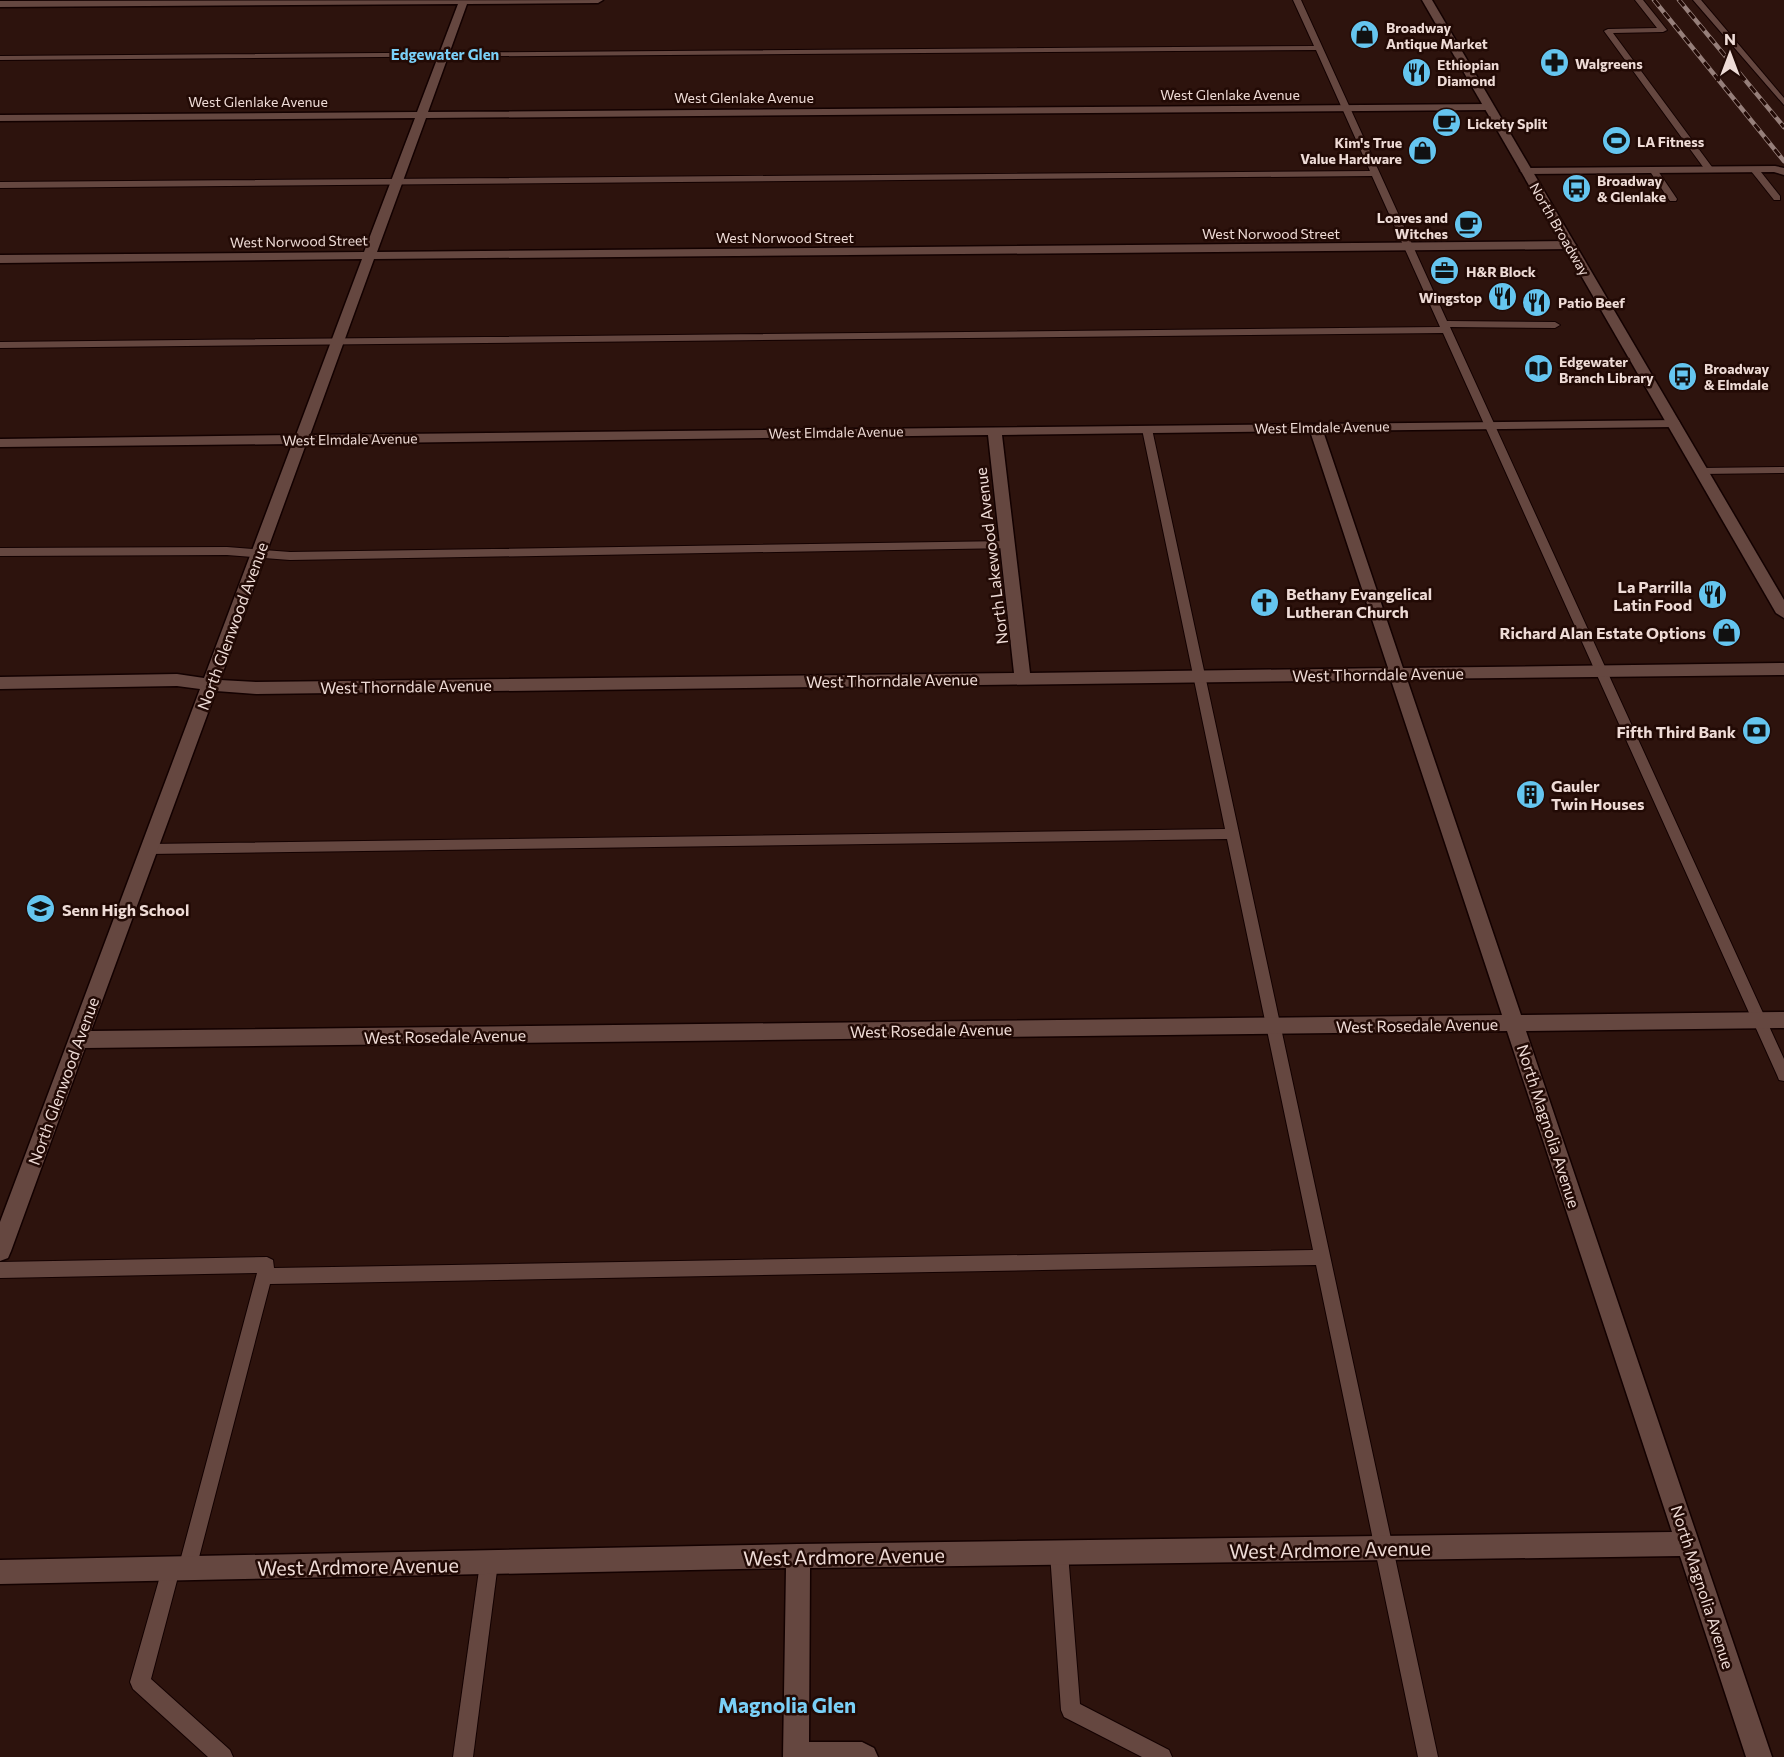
<svg xmlns="http://www.w3.org/2000/svg" width="1784" height="1757" font-family="Commissioner,sans-serif">
<style>
.lines{fill:none;stroke-linecap:round;stroke-linejoin:round}
.service-casing{stroke:#130100;stroke-width:2}
.minor-casing{stroke:#130100;stroke-width:3}
.secondary-casing{stroke:#130100;stroke-width:3}
.service{fill:#654740;fill-rule:evenodd}
.minor{fill:#654740;fill-rule:evenodd}
.secondary{fill:#654740;fill-rule:evenodd}
.rail-casing{stroke:#967f7a;stroke-width:4.5}
.rail{stroke:#220a05;stroke-width:3;stroke-dasharray:8;stroke-linecap:butt}
.labels{text-anchor:middle;dominant-baseline:central;stroke-width:5;stroke-linejoin:round;paint-order:stroke}
.far-poi-label{font-size:14px;font-weight:bold;fill:#eedbd6;stroke:#220a05;text-anchor:start}
.far-street-label{font-size:14px;fill:#eedbd6;stroke:#220a05}
.far-neighbourhood-label{font-size:15px;font-weight:bold;fill:#7ad0f7;stroke:#220a05}
.street-label{font-size:16px;fill:#eedbd6;stroke:#220a05}
.poi-label{font-size:16px;font-weight:bold;fill:#eedbd6;stroke:#220a05;text-anchor:end}
.near-street-label{font-size:20px;fill:#eedbd6;stroke:#220a05}
.near-neighbourhood-label{font-size:21px;font-weight:bold;fill:#7ad0f7;stroke:#220a05}
</style>
<rect width="100%" height="100%" fill="#2d130d"/>
<g class="lines">
<defs>
<g id="service">
<path d="M 1293,0 L 1301,0 L 1447,321 L 1555,322 L 1560,325 L 1555,328 L 1450,327 L 1784,1059 L 1784,1081 L 1779,1080 L 1777,1075 L 1443,333 L 0,348 L 0,342 L 1440,327 L 1372,176 L 0,188 L 0,182 L 1370,171 L 1316,50 L 0,60 L 0,56 L 1314,46 Z"/>
<path d="M 1635,0 L 1643,0 L 1667,30 L 1663,32 L 1613,33 L 1712,167 L 1712,171 L 1706,171 L 1604,31 L 1608,29 L 1657,28 Z"/>
<path d="M 1693,0 L 1701,0 L 1784,98 L 1784,105 Z"/>
<path d="M 1751,167 L 1757,167 L 1780,196 L 1780,200 L 1774,200 L 1751,171 Z"/>
<path d="M 1650,168 L 1656,168 L 1677,199 L 1676,201 L 1670,201 L 1649,170 Z"/>
<path d="M 1147,426 L 1152,429 L 1438,1757 L 1418,1757 L 1316,1265 L 270,1284 L 196,1569 L 194,1576 L 187,1578 L 179,1573 L 151,1679 L 230,1750 L 233,1757 L 208,1757 L 133,1689 L 130,1682 L 164,1562 L 171,1560 L 179,1565 L 257,1273 L 0,1278 L 0,1262 L 267,1257 L 273,1260 L 274,1268 L 1313,1250 L 1227,839 L 149,854 L 142,849 L 149,844 L 1225,829 L 1142,429 Z"/>
<path d="M 1784,467 L 1784,473 L 1701,474 L 1696,471 L 1701,468 Z"/>
<path d="M 1008,541 L 1012,542 L 1012,548 L 290,560 L 227,555 L 0,556 L 0,548 L 227,547 L 290,552 Z"/>
<path d="M 1059,1544 L 1065,1547 L 1068,1553 L 1080,1704 L 1169,1750 L 1172,1757 L 1142,1757 L 1064,1717 L 1061,1710 L 1050,1553 L 1053,1547 Z"/>
<path d="M 489,1554 L 495,1557 L 498,1563 L 473,1757 L 453,1757 L 480,1563 L 483,1557 Z"/>
</g>
<g id="minor">
<path d="M 603,0 L 598,3 L 467,4 L 428,112 L 1489,104 L 1494,107 L 1489,110 L 426,118 L 377,252 L 1570,241 L 1576,245 L 1570,249 L 374,259 L 310,435 L 1678,420 L 1680,423 L 1678,426 L 1673,427 L 1323,431 L 1403,668 L 1784,663 L 1784,675 L 1407,679 L 1521,1015 L 1784,1012 L 1784,1028 L 1526,1031 L 1772,1757 L 1746,1757 L 1680,1556 L 810,1568 L 809,1742 L 862,1742 L 874,1748 L 878,1757 L 783,1757 L 786,1568 L 0,1584 L 0,1560 L 798,1544 L 1672,1532 L 1507,1031 L 85,1048 L 11,1251 L 8,1258 L 0,1261 L 0,1222 L 200,689 L 177,686 L 0,689 L 0,677 L 177,674 L 204,678 L 292,444 L 0,447 L 0,439 L 296,435 L 362,259 L 0,263 L 0,255 L 364,252 L 415,118 L 0,121 L 0,115 L 417,112 L 458,4 L 0,7 L 0,1 ZM 1310,431 L 1388,668 L 1030,673 L 1002,435 ZM 988,435 L 1014,673 L 256,682 L 220,680 L 306,444 ZM 1391,680 L 1502,1015 L 91,1031 L 216,691 L 256,694 Z"/>
<path d="M 1775,166 L 1784,168 L 1784,175 L 1774,172 L 1526,174 L 1520,171 L 1526,168 Z"/>
</g>
<path id="secondary" d="M 1422,0 L 1432,0 L 1784,600 L 1784,618 L 1776,613 Z"/>
</defs>
<use href="#service" class="service-casing"/>
<use href="#minor" class="minor-casing"/>
<use href="#secondary" class="secondary-casing"/>
<use href="#service" class="service"/>
<use href="#minor" class="minor"/>
<use href="#secondary" class="secondary"/>
<defs>
<g id="rail">
<path d="M 1654,0 L 1784,161"/>
<path d="M 1679,0 L 1784,127"/>
</g>
</defs>
<use href="#rail" class="rail-casing"/>
<use href="#rail" class="rail"/>
</g>
<defs>
<symbol id="shop-disc" viewBox="-11 -11 22 22"><circle r="9.5" fill="#65c5ef" stroke="#220a05"/><path d="M-5-2.5h2.3a2.7 3.5 0 0 1 5.4 0H5L5.5 6h-11ZM-1.5-2.5h3a1.5 2.3 0 0 0-3 0Z" fill="#111"/></symbol>
<symbol id="pharmacy-disc" viewBox="-11 -11 22 22"><circle r="9.5" fill="#65c5ef" stroke="#220a05"/><path d="M-2-6h4v4h4v4h-4v4h-4v-4h-4v-4h4Z" fill="#111"/></symbol>
<symbol id="restaurant-disc" viewBox="-11 -11 22 22"><circle r="9.5" fill="#65c5ef" stroke="#220a05"/><path d="M-5-6h1v4h1v-4h1v4h1v-4h1v5L-1.5 .5V6h-2V.5L-5-1ZM5-6V6H3V1.5H1.5Q1.5-4 5-6Z" fill="#111"/></symbol>
<symbol id="cafe-disc" viewBox="-11 -11 22 22"><circle r="9.5" fill="#65c5ef" stroke="#220a05"/><path d="M-5.5-4.5H6V0H3Q3 3.5 0 3.5H-2.5Q-5.5 3.5-5.5 0ZM3-3.2v2h1.7v-2ZM-6 4.5H4V6H-6Z" fill="#111"/></symbol>
<symbol id="stadium-disc" viewBox="-11 -11 22 22"><circle r="9.5" fill="#65c5ef" stroke="#220a05"/><path d="M0-5a6.5 5 0 1 0 0 10a6.5 5 0 1 0 0-10ZM-3.5-1.8h7v3.6h-7Z" fill="#111"/></symbol>
<symbol id="bus-disc" viewBox="-11 -11 22 22"><circle r="9.5" fill="#65c5ef" stroke="#220a05"/><path d="M-5-6H5V4H4V6H2V4H-2V6H-4V4H-5ZM-3.5-4V0h7V-4ZM-3.5 1.2v1.5H-2V1.2ZM2 1.2v1.5H3.5V1.2Z" fill="#111"/></symbol>
<symbol id="office-disc" viewBox="-11 -11 22 22"><circle r="9.5" fill="#65c5ef" stroke="#220a05"/><path d="M-6-3h4V-5.5h4V-3h4V5H-6ZM-1-4.5V-3h2v-1.5ZM-6 0V1H6V0Z" fill="#111"/></symbol>
<symbol id="library-disc" viewBox="-11 -11 22 22"><circle r="9.5" fill="#65c5ef" stroke="#220a05"/><path d="M-6-4Q-3-5.5-.7-3.5V5Q-3 3-6 4ZM6-4Q3-5.5 .7-3.5V5Q3 3 6 4Z" fill="#111"/></symbol>
<symbol id="church-disc" viewBox="-11 -11 22 22"><circle r="9.5" fill="#65c5ef" stroke="#220a05"/><path d="M-1.2-6h2.4v3.5h3.3v2.4h-3.3V6h-2.4V-.1h-3.3v-2.4h3.3Z" fill="#111"/></symbol>
<symbol id="bank-disc" viewBox="-11 -11 22 22"><circle r="9.5" fill="#65c5ef" stroke="#220a05"/><path d="M-6-4H6V4H-6ZM0-2.3a2.3 2.3 0 1 0 0 4.6a2.3 2.3 0 1 0 0-4.6Z" fill="#111"/></symbol>
<symbol id="building-disc" viewBox="-11 -11 22 22"><circle r="9.5" fill="#65c5ef" stroke="#220a05"/><path d="M-4-6H4V6H1V3H-1V6H-4ZM-2.5-4.3h1.7v1.8h-1.7ZM.8-4.3h1.7v1.8H.8ZM-2.5-1h1.7V.8h-1.7ZM.8-1h1.7V.8H.8Z" fill="#111"/></symbol>
<symbol id="school-disc" viewBox="-11 -11 22 22"><circle r="9.5" fill="#65c5ef" stroke="#220a05"/><path d="M0-5L7-2L0 1L-7-2ZM-4 1L0 2.5L4 1V4Q0 6-4 4Z" fill="#111"/></symbol>
</defs>
<g fill-rule="evenodd">
<use href="#shop-disc" x="1348" y="18" width="33" height="33"/>
<use href="#pharmacy-disc" x="1538" y="46" width="33" height="33"/>
<use href="#restaurant-disc" x="1400" y="56" width="33" height="33"/>
<use href="#cafe-disc" x="1430" y="106" width="33" height="33"/>
<use href="#stadium-disc" x="1600" y="124" width="33" height="33"/>
<use href="#shop-disc" x="1406" y="134" width="33" height="33"/>
<use href="#bus-disc" x="1560" y="172" width="33" height="33"/>
<use href="#cafe-disc" x="1452" y="208" width="33" height="33"/>
<use href="#office-disc" x="1428" y="254" width="33" height="33"/>
<use href="#restaurant-disc" x="1486" y="280" width="33" height="33"/>
<use href="#restaurant-disc" x="1520" y="286" width="33" height="33"/>
<use href="#library-disc" x="1522" y="352" width="33" height="33"/>
<use href="#bus-disc" x="1666" y="360" width="33" height="33"/>
<use href="#restaurant-disc" x="1696" y="578" width="33" height="33"/>
<use href="#church-disc" x="1248" y="586" width="33" height="33"/>
<use href="#shop-disc" x="1710" y="616" width="33" height="33"/>
<use href="#bank-disc" x="1740" y="714" width="33" height="33"/>
<use href="#building-disc" x="1514" y="778" width="33" height="33"/>
<use href="#school-disc" x="24" y="892" width="33" height="33"/>
</g>
<g class="labels">
<g class="far-poi-label">
<text x="1386" y="27">Broadway<tspan x="1386" dy="16">Antique Market</tspan></text>
<text x="1575" y="63">Walgreens</text>
<text x="1437" y="64">Ethiopian<tspan x="1437" dy="16">Diamond</tspan></text>
<text x="1467" y="123">Lickety Split</text>
<text x="1637" y="141">LA Fitness</text>
<text x="1402" y="142" text-anchor="end">Kim's True<tspan x="1402" dy="16">Value Hardware</tspan></text>
<text x="1597" y="180">Broadway<tspan x="1597" dy="16">&amp; Glenlake</tspan></text>
<text x="1448" y="217" text-anchor="end">Loaves and<tspan x="1448" dy="16">Witches</tspan></text>
<text x="1466" y="271">H&amp;R Block</text>
<text x="1482" y="297" text-anchor="end">Wingstop</text>
<text x="1558" y="302">Patio Beef</text>
<text x="1559" y="361">Edgewater<tspan x="1559" dy="16">Branch Library</tspan></text>
<text x="1704" y="368">Broadway<tspan x="1704" dy="16">&amp; Elmdale</tspan></text>
</g>
<g class="far-street-label">
<text x="1230" y="94">West Glenlake Avenue</text>
<text x="744" y="97">West Glenlake Avenue</text>
<text x="258" y="101">West Glenlake Avenue</text>
<text transform="translate(1560 229) rotate(60)">North Broadway</text>
<text x="1271" y="233">West Norwood Street</text>
<text x="785" y="237">West Norwood Street</text>
<text transform="translate(299 241) rotate(-1)">West Norwood Street</text>
<text transform="translate(1322 427) rotate(-1)">West Elmdale Avenue</text>
<text transform="translate(836 432) rotate(-1)">West Elmdale Avenue</text>
<text transform="translate(350 439) rotate(-1)">West Elmdale Avenue</text>
</g>
<g class="far-neighbourhood-label">
<text x="445" y="54">Edgewater Glen</text>
</g>
<g class="street-label">
<text transform="translate(991 556) rotate(-97)">North Lakewood Avenue</text>
<text transform="translate(232 626) rotate(-70)">North Glenwood Avenue</text>
<text transform="translate(1378 674) rotate(-1)">West Thorndale Avenue</text>
<text transform="translate(892 680) rotate(-1)">West Thorndale Avenue</text>
<text transform="translate(406 686) rotate(-1)">West Thorndale Avenue</text>
<text transform="translate(1417 1025) rotate(-1)">West Rosedale Avenue</text>
<text transform="translate(931 1030) rotate(-1)">West Rosedale Avenue</text>
<text transform="translate(445 1036) rotate(-1)">West Rosedale Avenue</text>
<text transform="translate(63 1081) rotate(-70)">North Glenwood Avenue</text>
<text transform="translate(1549 1126) rotate(72)">North Magnolia Avenue</text>
<text transform="translate(1703 1587) rotate(72)">North Magnolia Avenue</text>
</g>
<g class="poi-label">
<text x="1692" y="586">La Parrilla<tspan x="1692" dy="18">Latin Food</tspan></text>
<text x="1286" y="593" text-anchor="start">Bethany Evangelical<tspan x="1286" dy="18">Lutheran Church</tspan></text>
<text x="1706" y="632">Richard Alan Estate Options</text>
<text x="1736" y="731">Fifth Third Bank</text>
<text x="1551" y="785" text-anchor="start">Gauler<tspan x="1551" dy="18">Twin Houses</tspan></text>
<text x="62" y="909" text-anchor="start">Senn High School</text>
</g>
<g class="near-street-label">
<text transform="translate(1330 1549) rotate(-1)">West Ardmore Avenue</text>
<text transform="translate(844 1556) rotate(-1)">West Ardmore Avenue</text>
<text transform="translate(358 1566) rotate(-1)">West Ardmore Avenue</text>
</g>
<g class="near-neighbourhood-label">
<text x="787" y="1704">Magnolia Glen</text>
</g>
</g>
<g transform="translate(1730 54)" stroke="#220a05" stroke-width="4.5" paint-order="stroke">
<path d="M0-4.5L10 22L0 15L-10 22Z" fill="#eedbd6"/>
<text y="-9" font-size="16" font-weight="bold" text-anchor="middle" fill="#eedbd6">N</text>
</g>
</svg>
